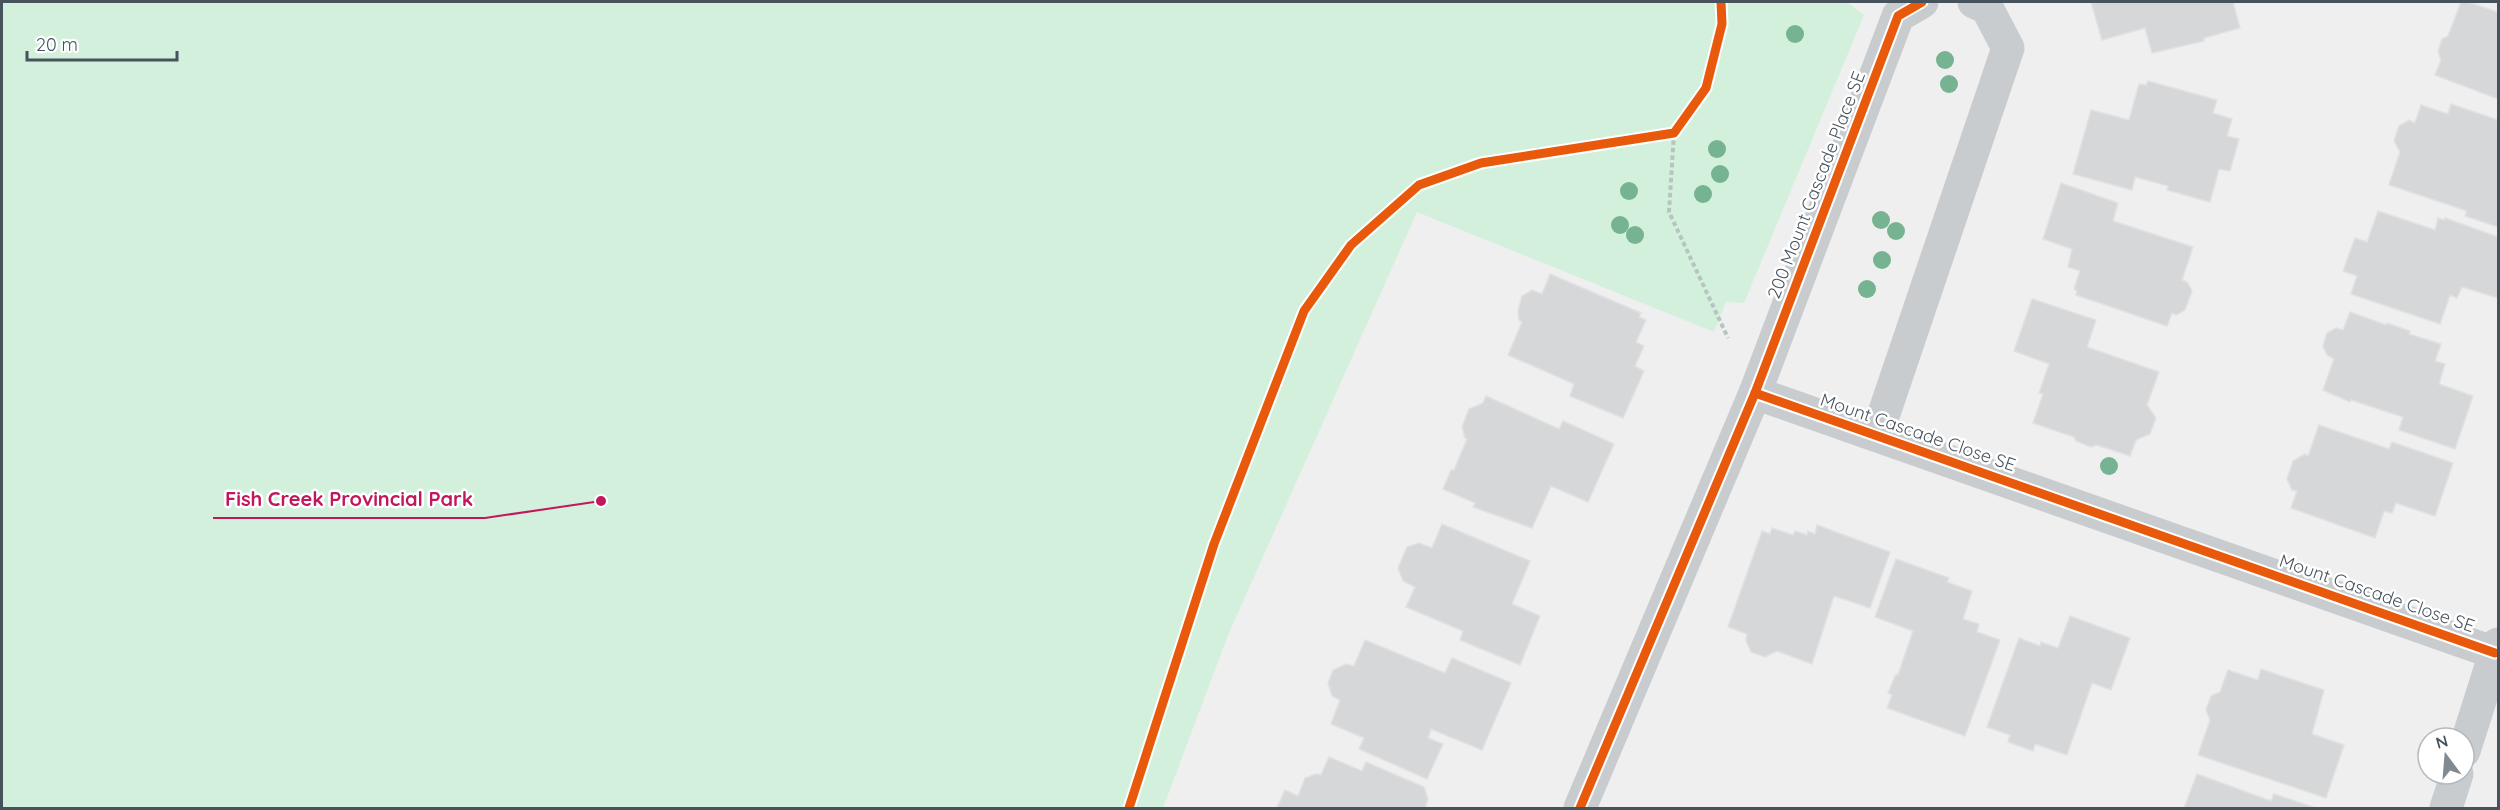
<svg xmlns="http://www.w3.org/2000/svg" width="2500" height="810" font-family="Quicksand,sans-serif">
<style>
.green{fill:#d2f0dc}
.building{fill:#d6d7d8;stroke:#e1e1e2;stroke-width:1.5}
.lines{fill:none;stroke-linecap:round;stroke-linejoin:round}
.path{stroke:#b7c4bf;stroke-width:4;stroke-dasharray:4.5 3;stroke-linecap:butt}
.street{stroke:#c9ccce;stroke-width:33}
.cycleway-casing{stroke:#fff;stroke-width:13}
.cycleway{stroke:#e8590c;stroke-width:9}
.tree{fill:#76b392}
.labels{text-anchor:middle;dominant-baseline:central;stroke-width:5;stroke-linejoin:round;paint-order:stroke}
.street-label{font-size:18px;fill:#46535d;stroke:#fff}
.leader{fill:none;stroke:#c2185b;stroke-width:2}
.callout-dot{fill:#c2185b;stroke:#fff;stroke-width:2}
.callout-label{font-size:20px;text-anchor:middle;font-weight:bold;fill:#c2185b;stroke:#fff;stroke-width:5;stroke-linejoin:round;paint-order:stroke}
</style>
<rect width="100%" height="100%" fill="#f0efef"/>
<path class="green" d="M 2,2 L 1847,2 L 1864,15 L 1744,303 L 1726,302 L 1714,332 L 1417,212 L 1228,635 L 1163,808 L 2,808 Z"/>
<g class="building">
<path d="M 2091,2 L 2233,2 L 2240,28 L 2204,38 L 2204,41 L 2152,53 L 2145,28 L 2102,40 Z"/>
<path d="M 2461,2 L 2468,2 L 2498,12 L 2498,99 L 2435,75 L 2441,60 L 2438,51 L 2442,39 L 2448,36 Z"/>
<path d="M 2148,81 L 2217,100 L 2213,113 L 2232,119 L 2227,136 L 2239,139 L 2230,171 L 2219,169 L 2210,202 L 2167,190 L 2168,186 L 2135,177 L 2132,190 L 2073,174 L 2091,110 L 2129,120 L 2139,84 L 2146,85 Z"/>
<path d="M 2451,104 L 2498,120 L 2498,227 L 2465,216 L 2467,211 L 2389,185 L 2400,152 L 2394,141 L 2399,126 L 2409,120 L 2415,123 L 2421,105 L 2448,114 Z"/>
<path d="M 2061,183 L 2118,203 L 2113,221 L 2193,247 L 2182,280 L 2187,282 L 2192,291 L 2185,310 L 2176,315 L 2172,313 L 2167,326 L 2076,295 L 2077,291 L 2074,289 L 2080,271 L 2068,267 L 2072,249 L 2043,239 Z"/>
<path d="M 2378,211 L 2435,230 L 2438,218 L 2444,220 L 2445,218 L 2498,237 L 2498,298 L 2462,287 L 2457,298 L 2450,295 L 2440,324 L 2351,294 L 2357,276 L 2343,271 L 2355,238 L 2367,242 Z"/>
<path d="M 1550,274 L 1641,313 L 1639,317 L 1646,320 L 1636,342 L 1644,346 L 1635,366 L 1644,371 L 1623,418 L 1570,396 L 1574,384 L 1508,355 L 1522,322 L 1519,320 L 1518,310 L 1522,296 L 1532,290 L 1542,294 Z"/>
<path d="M 2032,299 L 2096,320 L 2087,347 L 2159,372 L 2147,405 L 2156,418 L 2150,434 L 2136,440 L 2130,456 L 2097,445 L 2091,447 L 2076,441 L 2074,437 L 2033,423 L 2043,394 L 2039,393 L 2049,364 L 2014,351 Z"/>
<path d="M 2350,312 L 2386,325 L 2387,323 L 2410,331 L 2409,334 L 2441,344 L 2435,361 L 2445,364 L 2439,384 L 2473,396 L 2455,449 L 2399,430 L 2403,417 L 2351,400 L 2350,402 L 2323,390 L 2334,359 L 2327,355 L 2323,346 L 2327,333 L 2336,328 L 2343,330 Z"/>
<path d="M 1486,396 L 1559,429 L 1563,421 L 1614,444 L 1588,502 L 1551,486 L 1532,528 L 1473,507 L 1475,503 L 1443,489 L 1451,470 L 1454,470 L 1467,439 L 1465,438 L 1462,427 L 1469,409 L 1483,403 Z"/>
<path d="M 2319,425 L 2389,449 L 2392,442 L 2453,463 L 2435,516 L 2396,503 L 2392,513 L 2384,511 L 2375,538 L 2291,508 L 2297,491 L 2292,490 L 2287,479 L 2293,461 L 2305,454 L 2308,456 Z"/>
<path d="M 1442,524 L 1530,561 L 1512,604 L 1540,616 L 1520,665 L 1460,640 L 1463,631 L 1406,607 L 1415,587 L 1403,581 L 1398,568 L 1407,547 L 1419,543 L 1432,548 Z"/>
<path d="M 1817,525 L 1890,552 L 1870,608 L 1834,596 L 1812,664 L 1777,651 L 1765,657 L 1751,652 L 1746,641 L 1747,634 L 1728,627 L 1762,531 L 1770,534 L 1772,528 L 1793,535 L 1795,531 L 1807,535 L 1808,531 L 1815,534 Z"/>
<path d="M 1896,559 L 1949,578 L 1947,582 L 1972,591 L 1963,619 L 1979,624 L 1977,632 L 2000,640 L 1965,736 L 1887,708 L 1892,695 L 1888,693 L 1896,674 L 1898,675 L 1913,631 L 1875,617 Z"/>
<path d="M 2070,616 L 2130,638 L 2111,690 L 2092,683 L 2067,755 L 2035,744 L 2033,751 L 2008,742 L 2010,735 L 1987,727 L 2019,638 L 2040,646 L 2041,642 L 2058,648 Z"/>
<path d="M 1365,640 L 1445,673 L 1452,658 L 1511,683 L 1482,750 L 1431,729 L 1428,738 L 1443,744 L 1427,779 L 1359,749 L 1364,738 L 1331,724 L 1340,700 L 1332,696 L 1328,683 L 1333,670 L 1346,664 L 1354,666 Z"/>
<path d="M 2261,669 L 2324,690 L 2312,734 L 2344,745 L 2326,798 L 2198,755 L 2210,720 L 2206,710 L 2211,696 L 2220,692 L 2228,670 L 2258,680 Z"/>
<path d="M 1329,757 L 1362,771 L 1366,762 L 1424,787 L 1428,799 L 1425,808 L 1277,808 L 1285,790 L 1298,796 L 1305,778 L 1316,774 L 1321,775 Z"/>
<path d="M 2197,774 L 2271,801 L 2274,794 L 2316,808 L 2184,808 Z"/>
</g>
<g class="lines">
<path class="path" d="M 1674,133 L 1669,212 L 1728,338"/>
<g class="street">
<path d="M 1755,393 L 2495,653"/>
<path d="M 1877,434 L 2008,48 L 1987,8 L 1974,2"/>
<path d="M 2464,751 L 2498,644"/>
<path d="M 1580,808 L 1755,393 L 1898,16 L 1922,2"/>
<path d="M 2446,808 L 2457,774"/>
</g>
<defs>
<g id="cycleway">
<path d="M 1755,393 L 2495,653"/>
<path d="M 1129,808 L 1214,544 L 1304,311 L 1351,245 L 1419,185 L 1481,163 L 1674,133 L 1706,88 L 1722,24 L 1721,2"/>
<path d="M 1580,808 L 1755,393 L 1898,16 L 1922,2"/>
</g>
</defs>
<use href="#cycleway" class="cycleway-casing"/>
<use href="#cycleway" class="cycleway"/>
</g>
<g class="tree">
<circle cx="1795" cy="34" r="9"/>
<circle cx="1945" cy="60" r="9"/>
<circle cx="1949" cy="84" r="9"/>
<circle cx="1717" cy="149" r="9"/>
<circle cx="1720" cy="174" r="9"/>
<circle cx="1629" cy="191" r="9"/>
<circle cx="1703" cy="194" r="9"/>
<circle cx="1881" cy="220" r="9"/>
<circle cx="1620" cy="225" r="9"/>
<circle cx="1896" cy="231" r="9"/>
<circle cx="1635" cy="235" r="9"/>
<circle cx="1882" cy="260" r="9"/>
<circle cx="1867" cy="289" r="9"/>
<circle cx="2109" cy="466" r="9"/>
</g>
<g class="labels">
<g class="street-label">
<text transform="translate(1816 185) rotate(-69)">200 Mount Cascade Place SE</text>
<text transform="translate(1918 432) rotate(19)">Mount Cascade Close SE</text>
<text transform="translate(2377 593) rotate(19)">Mount Cascade Close SE</text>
</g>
</g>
<path class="leader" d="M601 501L485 518H213"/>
<circle class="callout-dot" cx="601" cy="501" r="6"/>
<g class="callout-label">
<text x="349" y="506">Fish Creek Provincial Park</text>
</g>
<rect width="2500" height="810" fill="none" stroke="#46535d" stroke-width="6"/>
<g transform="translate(2446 756) rotate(344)"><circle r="28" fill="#ffffff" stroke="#b5babe" stroke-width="1.5"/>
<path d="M0-4.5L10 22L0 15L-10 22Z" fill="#828a90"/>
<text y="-9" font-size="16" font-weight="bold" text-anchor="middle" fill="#46535d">N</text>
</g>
<path d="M27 51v9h150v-9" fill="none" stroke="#46535d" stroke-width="3"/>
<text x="36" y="51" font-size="18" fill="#46535d" stroke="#ffffff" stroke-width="4.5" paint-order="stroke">20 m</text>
</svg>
